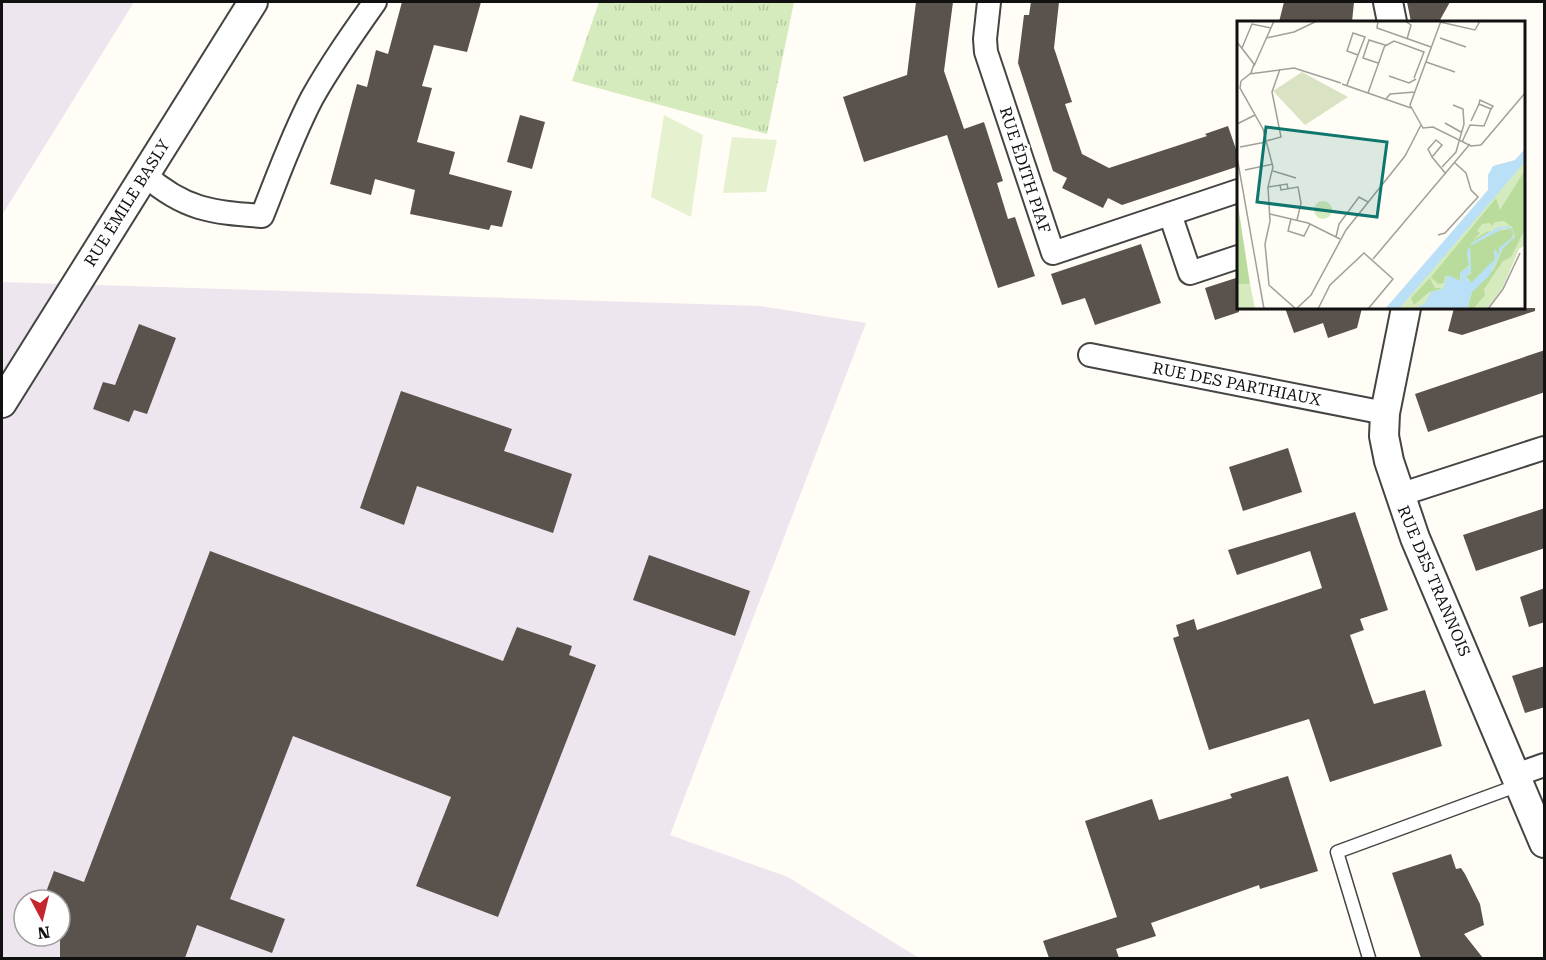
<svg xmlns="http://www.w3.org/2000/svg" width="1546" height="960" font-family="'Roboto Serif',serif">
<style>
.industrial{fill:#eee6ef;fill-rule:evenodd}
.grass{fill:url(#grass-tufts)}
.pitch{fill:#e6f2cf}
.building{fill:#5a524d}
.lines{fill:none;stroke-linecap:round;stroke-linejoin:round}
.service-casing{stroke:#444;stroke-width:15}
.minor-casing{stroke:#444;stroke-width:26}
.tertiary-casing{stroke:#444;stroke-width:32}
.service{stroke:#fff;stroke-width:12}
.minor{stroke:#fff;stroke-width:22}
.tertiary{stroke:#fff;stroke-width:28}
.labels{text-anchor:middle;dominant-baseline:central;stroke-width:6;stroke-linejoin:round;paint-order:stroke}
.street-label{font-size:16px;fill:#111;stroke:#fff}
.inset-road{fill:none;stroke:#a09f9a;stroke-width:1.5}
.view{fill:#0f766e;fill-opacity:0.15;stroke:#0f766e;stroke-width:3}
.inset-edge{fill:none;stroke:#111;stroke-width:3}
</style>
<defs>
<pattern id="grass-tufts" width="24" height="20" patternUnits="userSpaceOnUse" patternTransform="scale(1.5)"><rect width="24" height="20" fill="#d5ebbd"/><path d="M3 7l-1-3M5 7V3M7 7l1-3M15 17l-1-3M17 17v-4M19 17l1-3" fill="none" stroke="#b6c8a1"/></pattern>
</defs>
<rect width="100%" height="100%" fill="#fffdf5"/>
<g class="industrial">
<path d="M 2,2 L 134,2 L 2,215 Z"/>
<path d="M 2,282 L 761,306 L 866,323 L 670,835 L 788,877 L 919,958 L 2,958 ZM 24,900 L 60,900 L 60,936 L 24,936 Z"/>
</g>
<path class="grass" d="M 599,2 L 794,2 L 767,134 L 572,81 Z"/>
<g class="pitch">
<path d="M 664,115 L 703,135 L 691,217 L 651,197 Z"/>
<path d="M 732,137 L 777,140 L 766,192 L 723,193 Z"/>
</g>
<g class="building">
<path d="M 402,2 L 481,2 L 467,52 L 434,45 L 422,86 L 432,88 L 417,142 L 455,152 L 449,174 L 512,191 L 502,227 L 491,225 L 489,230 L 410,214 L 415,190 L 375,179 L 371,195 L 330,184 L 357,84 L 367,87 L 376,50 L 388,54 Z"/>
<path d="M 916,2 L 953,2 L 944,71 L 964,129 L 984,122 L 1003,181 L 997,183 L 1008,219 L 1015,217 L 1035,276 L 998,288 L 947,135 L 864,162 L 843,97 L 907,75 Z"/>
<path d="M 1031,2 L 1059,2 L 1054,48 L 1072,102 L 1065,104 L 1082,154 L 1109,168 L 1207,136 L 1205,134 L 1228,126 L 1239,158 L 1239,166 L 1122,205 L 1108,198 L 1103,208 L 1062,188 L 1067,178 L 1053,171 L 1018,63 L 1024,15 L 1029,15 Z"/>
<path d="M 1284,2 L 1354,2 L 1352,22 L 1279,22 Z"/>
<path d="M 1407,2 L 1450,2 L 1440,20 L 1428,22 L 1411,22 Z"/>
<path d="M 520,115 L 545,122 L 532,169 L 507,162 Z"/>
<path d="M 1141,244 L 1161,303 L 1095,325 L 1085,298 L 1062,305 L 1051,274 Z"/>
<path d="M 1239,277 L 1239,312 L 1215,320 L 1205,288 Z"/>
<path d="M 1285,308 L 1362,308 L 1357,328 L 1328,338 L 1323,323 L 1294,333 Z"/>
<path d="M 1454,308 L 1535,308 L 1535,311 L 1462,335 L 1448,331 Z"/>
<path d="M 139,324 L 176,338 L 147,414 L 134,410 L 129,422 L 93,409 L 103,382 L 115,385 Z"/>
<path d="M 1545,350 L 1545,392 L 1428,432 L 1415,394 Z"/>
<path d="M 401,391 L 512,429 L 504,451 L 572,474 L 553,533 L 417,486 L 404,525 L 360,508 Z"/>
<path d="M 1288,448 L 1302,492 L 1243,511 L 1229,467 Z"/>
<path d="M 1545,508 L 1545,548 L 1476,571 L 1463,535 Z"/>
<path d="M 1355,512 L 1388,610 L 1360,619 L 1364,630 L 1350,635 L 1372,699 L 1374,704 L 1425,690 L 1442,746 L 1330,782 L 1309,719 L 1209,750 L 1173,638 L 1179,636 L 1176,625 L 1194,619 L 1197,630 L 1322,588 L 1310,551 L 1237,575 L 1228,550 Z"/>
<path d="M 210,551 L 503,661 L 517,627 L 572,646 L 569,655 L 596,665 L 498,917 L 416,886 L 451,797 L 293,736 L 230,899 L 285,919 L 272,953 L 197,925 L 185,958 L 60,958 L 60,900 L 43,900 L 54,871 L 84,882 Z"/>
<path d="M 649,555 L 750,591 L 735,636 L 633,600 Z"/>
<path d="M 1545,588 L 1545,622 L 1529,627 L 1520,597 Z"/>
<path d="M 1545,666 L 1545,707 L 1525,713 L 1512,676 Z"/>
<path d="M 1288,776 L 1318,871 L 1260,889 L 1259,885 L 1151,923 L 1156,936 L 1116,949 L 1119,958 L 1049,958 L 1043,941 L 1117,917 L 1085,821 L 1152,799 L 1159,820 L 1232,798 L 1230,794 Z"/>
<path d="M 1451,854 L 1456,869 L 1461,868 L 1465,874 L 1480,904 L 1484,925 L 1464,934 L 1483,958 L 1421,958 L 1392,873 Z"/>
</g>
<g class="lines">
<defs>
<path id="service" d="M 1369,958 L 1337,852 L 1519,785"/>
<g id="minor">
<path d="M 989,2 L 985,39 L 986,52 L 1053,253 L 1238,191"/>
<path d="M 145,175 C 185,210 211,212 262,216 C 278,176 292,136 312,98 C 331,64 353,33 375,2"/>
<path d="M 1170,214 L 1190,273 L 1238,257"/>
<path d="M 1090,355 L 1385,413"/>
<path d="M 1399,495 L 1544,448"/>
<path d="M 1516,775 L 1544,765"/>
</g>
<g id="tertiary">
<path d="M 1388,2 L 1392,22"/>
<path d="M 1406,308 L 1385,413 L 1384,436 L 1389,461 L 1415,538 L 1544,843"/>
<path d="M 2,403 L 253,2"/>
</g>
</defs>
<use href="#service" class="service-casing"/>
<use href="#minor" class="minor-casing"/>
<use href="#tertiary" class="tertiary-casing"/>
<use href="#service" class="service"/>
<use href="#minor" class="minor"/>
<use href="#tertiary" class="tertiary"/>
</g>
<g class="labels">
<g class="street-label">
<text transform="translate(1025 170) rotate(72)">RUE ÉDITH PIAF</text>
<text transform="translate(127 203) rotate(-58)">RUE ÉMILE BASLY</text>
<text transform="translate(1237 384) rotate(11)">RUE DES PARTHIAUX</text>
<text transform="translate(1434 581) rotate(67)">RUE DES TRANNOIS</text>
</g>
</g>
<g transform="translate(1237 21)">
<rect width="288" height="288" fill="#fffdf5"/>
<path d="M 288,136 L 288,224 L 282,228 L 266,266 L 250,288 L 162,288 ZM77 189a9 9 0 1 1 18 0a9 9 0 1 1-18 0Z" fill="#d5ebbd"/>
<path d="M 288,149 L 288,208 L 274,236 L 266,240 L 247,268 L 248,274 L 236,288 L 231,286 L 235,271 L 257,248 L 266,227 L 278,216 L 277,211 L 274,218 L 262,229 L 262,234 L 257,229 L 258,238 L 235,262 L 229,255 L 234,253 L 233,225 L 256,211 L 276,207 L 267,200 L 258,201 L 255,205 L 253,202 L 245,203 L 240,210 L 243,212 L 235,220 L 249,211 L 254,210 L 235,222 L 230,233 L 232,244 L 223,252 L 223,260 L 208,255 L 207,262 L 201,263 L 194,256 L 259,177 L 263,189 ZM 0,178 L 13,263 L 0,263 ZM 193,257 L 198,267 L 207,267 L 192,271 L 177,284 L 174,277 Z" fill="#b9dc9c"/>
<path d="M 65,51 L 111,76 L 68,104 L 36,70 Z" fill="#d9e3c4"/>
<path d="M 0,263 L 13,263 L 18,288 L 0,288 Z" fill="#d5ebbd"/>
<path d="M 288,128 L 286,143 L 162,288 L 148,288 L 251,169 L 251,154 L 256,145 L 278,139 ZM 272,205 L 278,216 L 266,227 L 252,255 L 235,271 L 230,288 L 178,288 L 188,282 L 194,271 L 206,268 L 210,254 L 224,260 L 223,252 L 232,245 L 230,230 L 235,222 L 261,206 ZM 267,207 L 276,209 L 276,216 L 262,227 L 262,234 L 257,227 L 258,238 L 234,262 L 229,255 L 234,252 L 233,225 Z" fill="#b9e0f7" fill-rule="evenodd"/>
<path class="inset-road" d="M 141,0 L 140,7 L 194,26M 168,0 L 174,4 L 170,18M 204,0 L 173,84 L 186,107 L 196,106 L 234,125 L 244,124 L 288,72M 203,1 L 238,9 L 243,0M 29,17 L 57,11 L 80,0M 203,17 L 229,26M 0,21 L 17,43 L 14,52 L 4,60M 148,25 L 157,20 L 187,31 L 177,57M 5,27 L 15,3 L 34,7M 189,41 L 218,51M 17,45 L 37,0M 12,53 L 57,47 L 104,62M 152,55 L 172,62 L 179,58M 4,60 L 3,67 L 26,108 L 36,146 L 31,166 L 33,200 L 28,223 L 32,264 L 59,288 L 74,274 L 109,209 L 168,135 L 184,104M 105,63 L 174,87M 110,65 L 110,64 L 121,34 L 128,16 L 116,12 L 110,30 L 121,34M 131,72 L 148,24 L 132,19 L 126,37 L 141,42M 149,78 L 153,73 L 178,71M 234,100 L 242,83M 208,102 L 224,111M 0,103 L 18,94M 29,120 L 44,116 L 35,71 L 43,48M 225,121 L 233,104 L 247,105 L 254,88 L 256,85 L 243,79 L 242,83 L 254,88M 3,126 L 29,121M 0,136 L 27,288M 195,136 L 191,128 L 199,119 L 205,124 L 195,136 L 209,153M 205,146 L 219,131 L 227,103 L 226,88 L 216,84M 8,149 L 36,143M 36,150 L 59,157M 43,164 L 44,169 L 61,166 L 64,182 L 60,199M 31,166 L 50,163 L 51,168M 33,193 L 71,202 L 103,218M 54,198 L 51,210 L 67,215 L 73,203M 201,214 L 208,212 L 241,176 L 234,169 L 229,152 L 218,142M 99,216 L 102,203 L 122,176 L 131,181M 136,238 L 233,123M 81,288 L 93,264 L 127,232 L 156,258 L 131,288M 251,288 L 266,268 L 283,232"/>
<path class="view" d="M 29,106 L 150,121 L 140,196 L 20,181 Z"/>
<rect width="288" height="288" class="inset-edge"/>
</g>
<rect width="1546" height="960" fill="none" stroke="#111111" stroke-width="6"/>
<g transform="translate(42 918) rotate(173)"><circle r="28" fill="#ffffff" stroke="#a0a0a0" stroke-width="1.5"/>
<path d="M0-4.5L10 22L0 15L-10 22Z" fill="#c4262e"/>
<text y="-9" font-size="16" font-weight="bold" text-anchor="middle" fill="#111111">N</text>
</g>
</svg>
